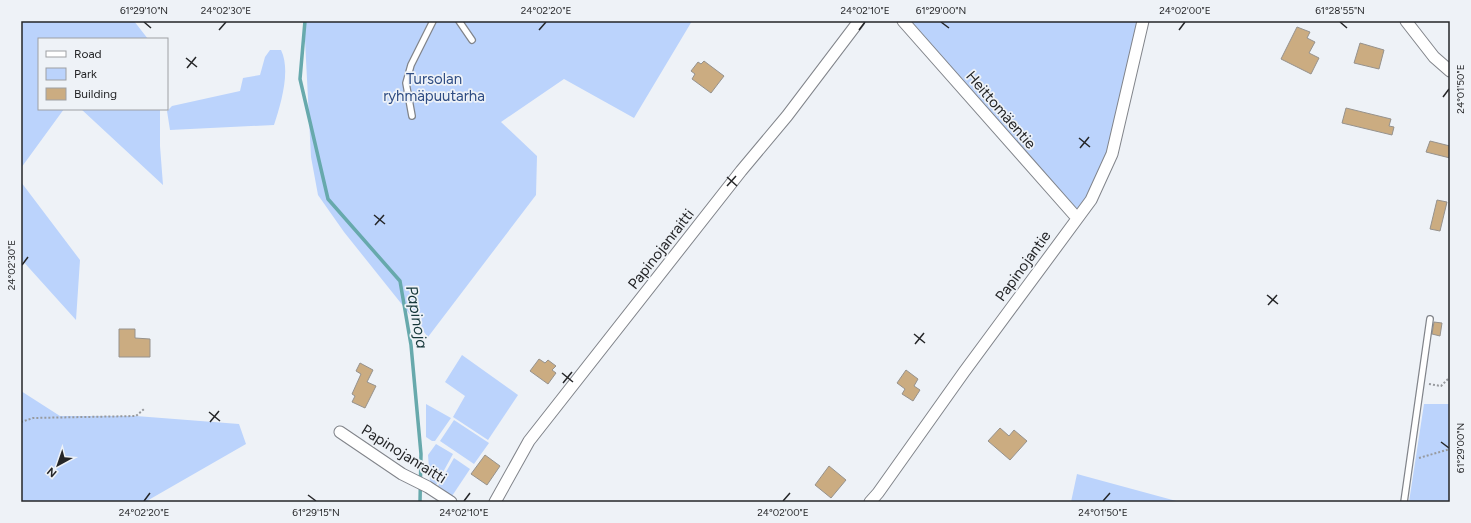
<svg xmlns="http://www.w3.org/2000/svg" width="1471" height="523" font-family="Figtree,sans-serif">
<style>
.green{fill:#bbd3fc}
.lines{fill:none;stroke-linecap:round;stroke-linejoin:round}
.stream{stroke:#67a9ac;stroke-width:3.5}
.building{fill:#cbac81;stroke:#96928d}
.lane-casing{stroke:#81848a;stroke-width:8}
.street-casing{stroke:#81848a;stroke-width:13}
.path{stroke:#979a9e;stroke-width:2;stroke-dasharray:2 2;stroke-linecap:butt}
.lane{stroke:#fff;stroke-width:5.5}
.street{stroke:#fff;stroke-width:11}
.ticks{fill:none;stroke:#252628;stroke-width:1.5}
.labels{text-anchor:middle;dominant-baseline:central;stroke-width:3.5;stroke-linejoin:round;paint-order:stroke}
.park-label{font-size:15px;fill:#2f4d84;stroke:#eef2f7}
.street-label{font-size:15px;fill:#252628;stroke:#eef2f7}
.water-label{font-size:16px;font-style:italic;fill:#17383a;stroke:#eef2f7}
.neatline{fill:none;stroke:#252628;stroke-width:1.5}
.ticks-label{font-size:10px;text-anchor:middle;fill:#252628}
</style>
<rect width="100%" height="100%" fill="#eef2f7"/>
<path class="green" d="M 21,21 L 134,21 L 148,39 L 39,39 L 39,109 L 64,109 L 21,168 Z
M 304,21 L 692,21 L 634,118 L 564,79 L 501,122 L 537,156 L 536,195 L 428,337 L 344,232 L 318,195 L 311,157 Z
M 903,21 L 1143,21 L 1112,154 L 1077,218 Z
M 270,50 L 281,50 C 291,70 281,104 274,125 L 170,130 L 167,111 L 172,106 L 240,91 L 243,78 L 260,75 L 265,57 Z
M 81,109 L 160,109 L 160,146 L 163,185 Z
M 21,182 L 80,260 L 76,320 L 21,259 Z
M 462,355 L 518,395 L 488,440 L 453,417 L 465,396 L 445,382 Z
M 21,391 L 60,416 L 136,416 L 239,424 L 246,444 L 145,502 L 21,502 Z
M 426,404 L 451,418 L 435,441 L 432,441 L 426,437 Z
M 1424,404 L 1450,404 L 1450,502 L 1409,502 Z
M 454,420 L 489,443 L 474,464 L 440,441 Z
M 436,444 L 453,454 L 436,485 L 430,481 L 428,455 Z
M 454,458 L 470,469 L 452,496 L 438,486 Z
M 1077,474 L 1180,502 L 1071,502 Z"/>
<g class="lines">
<path class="stream" d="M 305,21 L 300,79 L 328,199 L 400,281 L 411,345 L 421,454 L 420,502"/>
</g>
<path class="building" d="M 1297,27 L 1310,32 L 1307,38 L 1315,42 L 1309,53 L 1319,58 L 1311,74 L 1281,59 Z
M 1360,43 L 1384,50 L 1379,69 L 1354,63 Z
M 704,61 L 724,76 L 711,93 L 692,79 L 695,74 L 691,71 L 698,62 L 701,64 Z
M 1346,108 L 1391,119 L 1389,126 L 1394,127 L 1392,135 L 1342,123 Z
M 1430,141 L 1450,146 L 1450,158 L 1426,152 Z
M 1437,200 L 1447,202 L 1440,231 L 1430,229 Z
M 1434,322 L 1442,323 L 1440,336 L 1432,334 Z
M 119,329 L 135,329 L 135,338 L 150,339 L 150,357 L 119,357 Z
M 539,359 L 545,363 L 548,360 L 556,366 L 552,370 L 556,373 L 548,384 L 530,371 Z
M 360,363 L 373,370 L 367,382 L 376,386 L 365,408 L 352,402 L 355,396 L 352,394 L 361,374 L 356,371 Z
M 906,370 L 918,379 L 914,386 L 920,390 L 913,401 L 902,394 L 905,389 L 897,383 Z
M 1000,428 L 1009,436 L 1014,430 L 1027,441 L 1010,460 L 988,441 Z
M 485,455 L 500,466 L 487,485 L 471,474 Z
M 829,466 L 846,480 L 831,498 L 815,485 Z"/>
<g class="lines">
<g class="lane-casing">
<path id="lane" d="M 459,21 L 472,40
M 412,116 L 406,83 L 411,65 L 433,21
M 1404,502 L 1430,319"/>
</g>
<g class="street-casing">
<path id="street" d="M 903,21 L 1077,218
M 1406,21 L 1434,57 L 1450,71
M 340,432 L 402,474 L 428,487 L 451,502
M 495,502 L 529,441 L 741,171 L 787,116 L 859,21
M 870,502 L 878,493 L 964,372 L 1091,200 L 1112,154 L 1143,21"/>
</g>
<path class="path" d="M 1429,384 L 1441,386 L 1450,377
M 21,422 L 33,418 L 136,416 L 144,409
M 1419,458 L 1450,449"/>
<use href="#lane" class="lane"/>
<use href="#street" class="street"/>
</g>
<path class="ticks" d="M 144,22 L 151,28M 941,22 L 949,28M 1340,22 L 1347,28M 219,30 L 226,22M 539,30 L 546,22M 859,30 L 865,22M 1179,30 L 1185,22M 186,58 L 197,67M 187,68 L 196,57M 1443,97 L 1449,89M 1079,138 L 1090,147M 1080,148 L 1089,137M 727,177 L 737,186M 727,186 L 736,176M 374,215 L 385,224M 375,225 L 384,215M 22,265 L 28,257M 1267,295 L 1278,304M 1268,305 L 1277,295M 914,334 L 925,343M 915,344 L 924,333M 562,373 L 573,382M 563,383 L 572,372M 209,412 L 220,421M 210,422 L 219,411M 1441,442 L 1449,448M 308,495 L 316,501M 144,501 L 150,493M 464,501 L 470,493M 783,501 L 790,493M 1103,501 L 1110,493"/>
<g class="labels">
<g class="park-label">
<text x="434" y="79">Tursolan<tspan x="434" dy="17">ryhmäpuutarha</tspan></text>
</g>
<g class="street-label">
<text transform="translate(1001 110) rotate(49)">Heittomäentie</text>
<text transform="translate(661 249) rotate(-52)">Papinojanraitti</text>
<text transform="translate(1023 266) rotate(-54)">Papinojantie</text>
<text transform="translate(404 454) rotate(32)">Papinojanraitti</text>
</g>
<g class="water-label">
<text transform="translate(417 317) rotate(80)">Papinoja</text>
</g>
</g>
<rect width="1471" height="523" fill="none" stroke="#eef2f7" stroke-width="44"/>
<rect x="38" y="38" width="130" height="72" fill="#eef2f7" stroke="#9ea0a4"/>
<rect x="46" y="51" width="20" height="6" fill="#ffffff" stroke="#9ea0a4"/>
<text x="74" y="58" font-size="12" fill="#252628">Road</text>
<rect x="46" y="68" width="20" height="12" fill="#bbd3fc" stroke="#9ea0a4"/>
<text x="74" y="78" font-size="12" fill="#252628">Park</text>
<rect x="46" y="88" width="20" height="12" fill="#cbac81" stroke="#9ea0a4"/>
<text x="74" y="98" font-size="12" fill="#252628">Building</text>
<g transform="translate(58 465) rotate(220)" stroke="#eef2f7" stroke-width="3" paint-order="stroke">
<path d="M0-3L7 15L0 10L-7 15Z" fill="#252628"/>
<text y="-6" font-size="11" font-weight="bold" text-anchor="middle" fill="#252628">N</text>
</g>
<rect x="22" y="22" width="1427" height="479" class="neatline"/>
<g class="ticks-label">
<text x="144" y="14">61°29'10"N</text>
<text x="226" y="14">24°02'30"E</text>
<text x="546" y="14">24°02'20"E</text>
<text x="865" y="14">24°02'10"E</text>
<text x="941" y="14">61°29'00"N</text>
<text x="1185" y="14">24°02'00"E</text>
<text x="1340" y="14">61°28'55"N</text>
<text transform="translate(1460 89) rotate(-90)" y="4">24°01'50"E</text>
<text transform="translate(11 265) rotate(-90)" y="4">24°02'30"E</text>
<text transform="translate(1460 448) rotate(-90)" y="4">61°29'00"N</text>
<text x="144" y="516">24°02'20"E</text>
<text x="316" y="516">61°29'15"N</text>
<text x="464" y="516">24°02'10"E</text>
<text x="783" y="516">24°02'00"E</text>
<text x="1103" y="516">24°01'50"E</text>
</g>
</svg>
